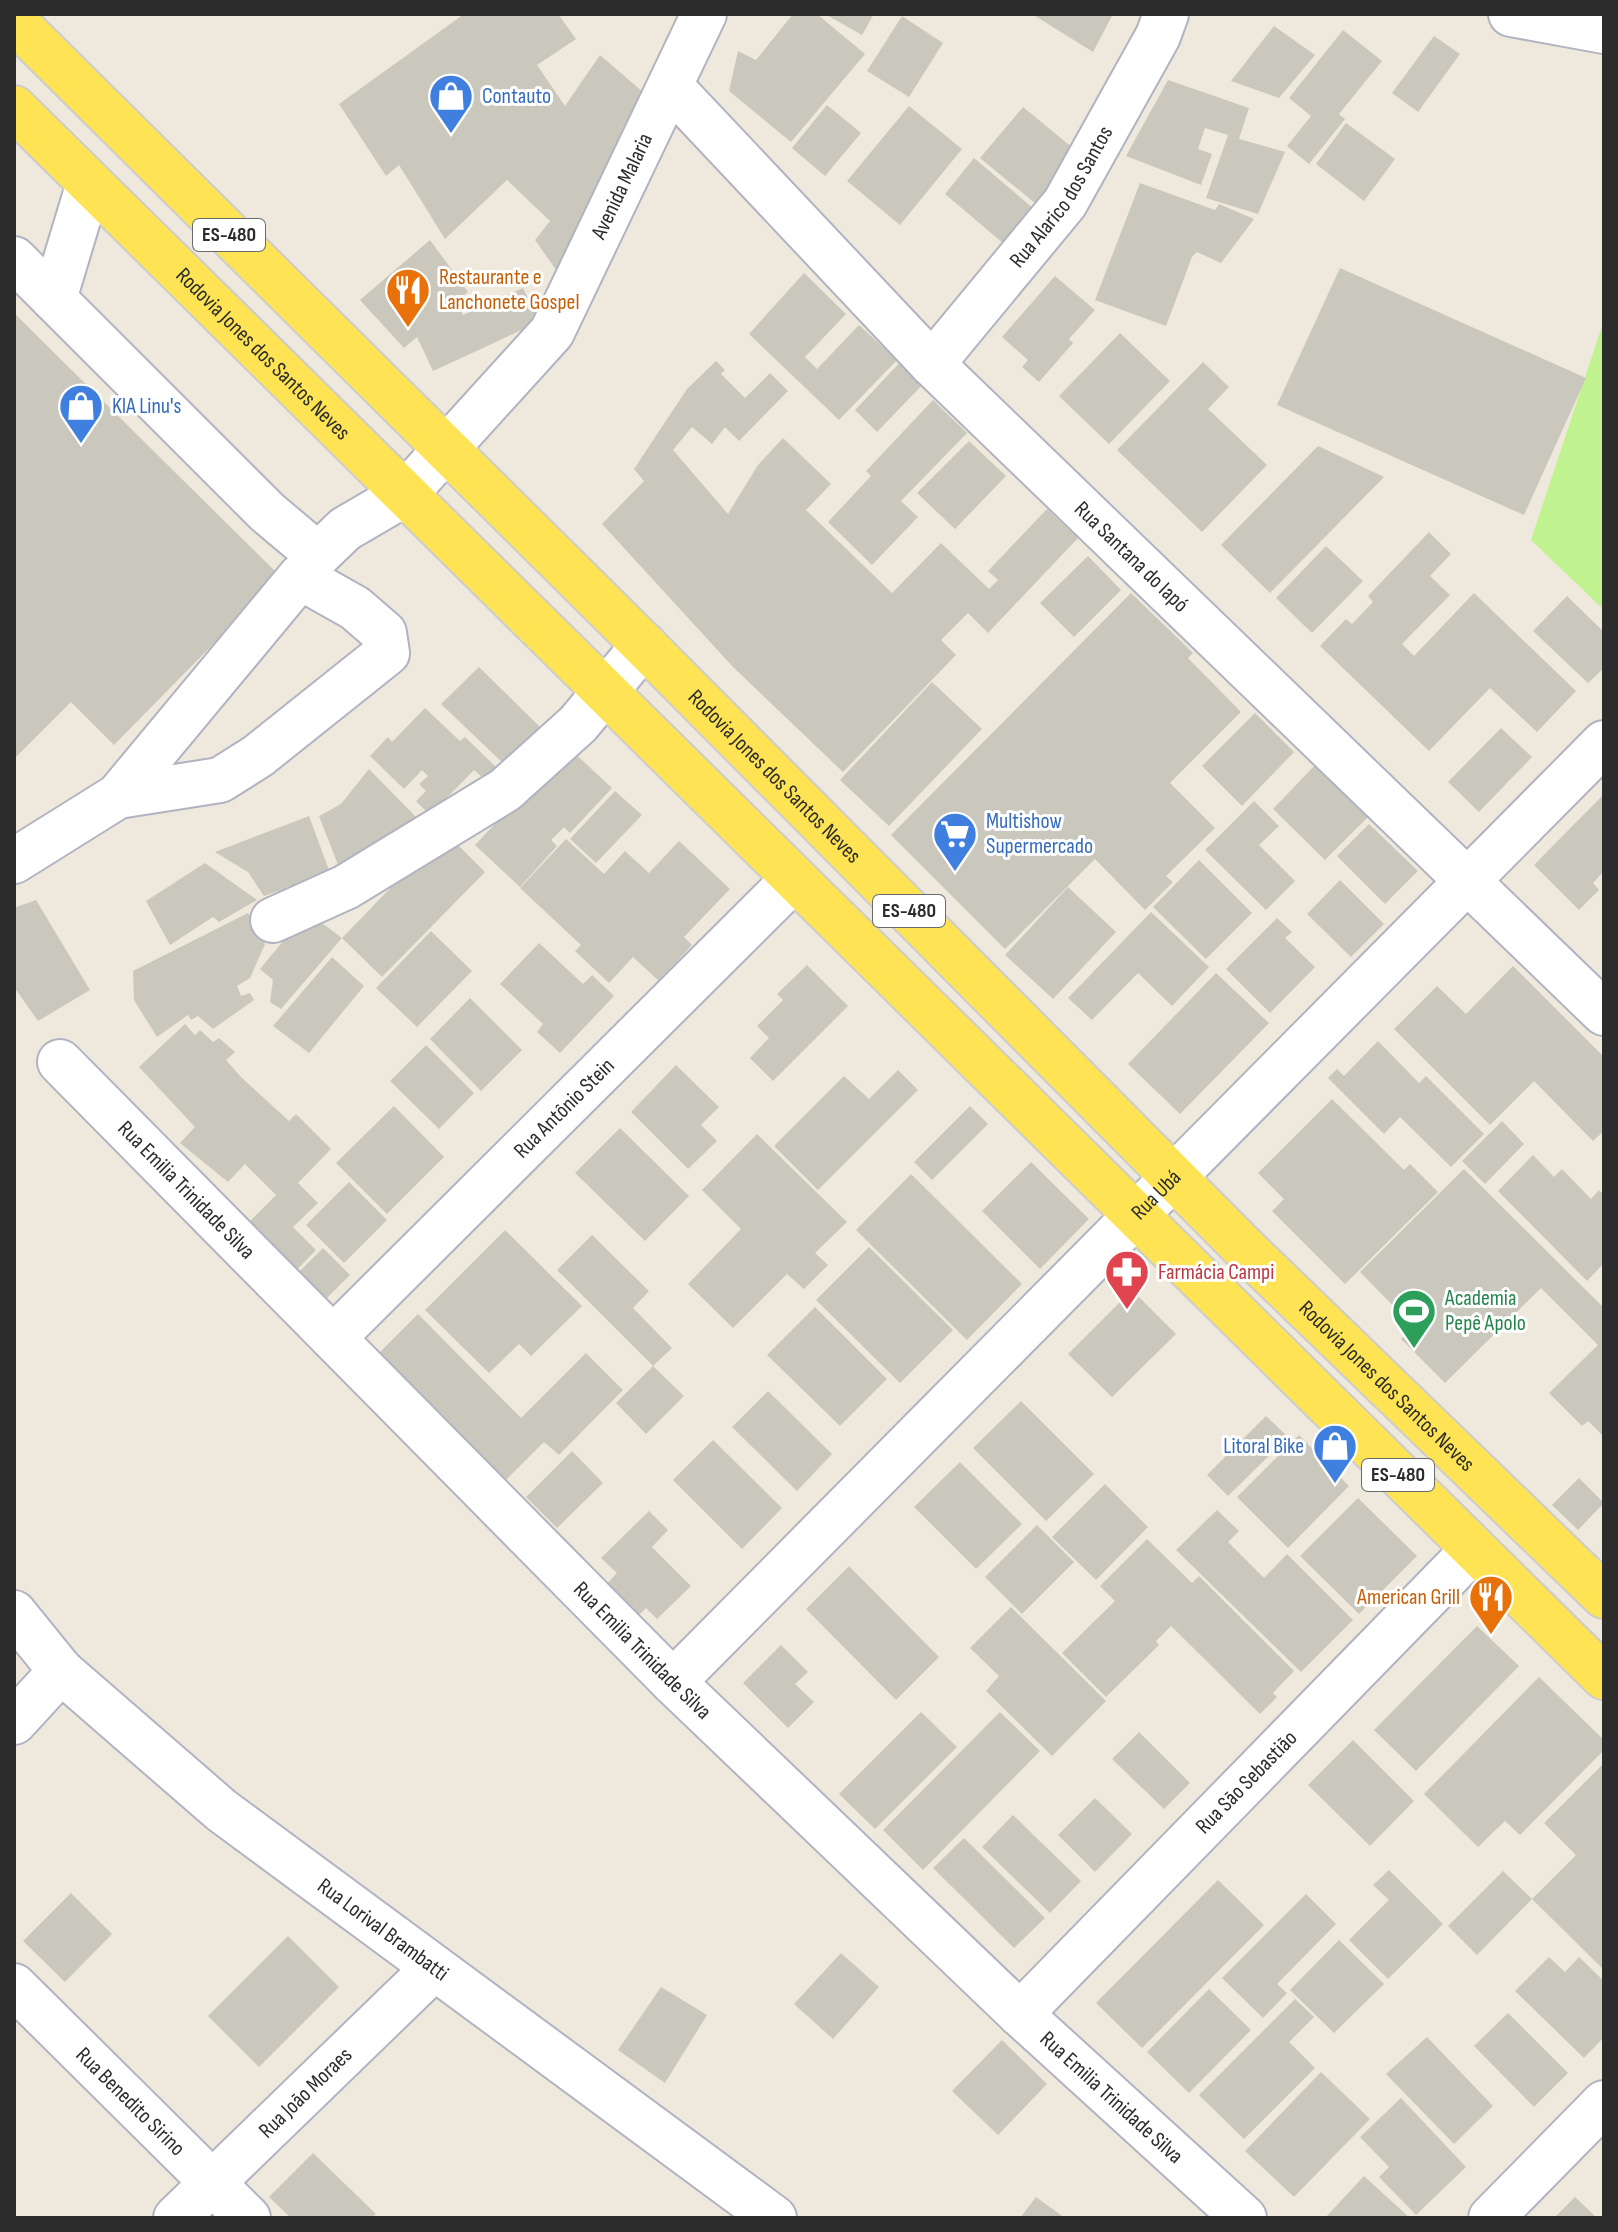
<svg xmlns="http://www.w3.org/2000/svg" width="1618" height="2232" font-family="'Sofia Sans Condensed',sans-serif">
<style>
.pitch{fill:#c1f290}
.building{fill:#cac7bc}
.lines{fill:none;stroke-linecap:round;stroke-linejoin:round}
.minor-casing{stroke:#b1b3c1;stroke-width:48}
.major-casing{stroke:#ccc;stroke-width:48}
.minor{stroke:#fff;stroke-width:44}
.major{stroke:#fee454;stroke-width:44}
.labels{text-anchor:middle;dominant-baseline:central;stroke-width:6;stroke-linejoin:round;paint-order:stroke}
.shield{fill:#fff;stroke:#6b6b6b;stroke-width:2}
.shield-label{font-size:20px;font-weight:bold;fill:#2c2c2c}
.shop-label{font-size:22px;fill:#366cbe;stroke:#fff;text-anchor:start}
.street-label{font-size:22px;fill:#2c2c2c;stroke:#fff}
.food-label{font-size:22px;fill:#c56008;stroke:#fff;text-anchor:start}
.health-label{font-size:22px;fill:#be3a42;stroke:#fff;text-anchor:start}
.leisure-label{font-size:22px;fill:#27864d;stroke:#fff;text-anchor:start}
</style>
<rect width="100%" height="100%" fill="#efe9dd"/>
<path class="pitch" d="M 1604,320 L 1604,610 L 1531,540 Z"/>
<path class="building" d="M 464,14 L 558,14 L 576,39 L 537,65 L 565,106 L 600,55 L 643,92 L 566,284 L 535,240 L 550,221 L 507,180 L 445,239 L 399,165 L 386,176 L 339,104 Z
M 793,14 L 817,14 L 865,54 L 791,142 L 729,91 L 738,51 L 756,60 Z
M 825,14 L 874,14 L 862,35 Z
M 1032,14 L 1113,14 L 1093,52 Z
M 902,16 L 943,43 L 909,97 L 867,71 Z
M 1274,26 L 1315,55 L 1279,98 L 1231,81 Z
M 1343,30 L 1382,61 L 1339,114 L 1345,119 L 1309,164 L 1287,146 L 1311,116 L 1289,98 Z
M 1434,36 L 1460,54 L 1418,112 L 1392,93 Z
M 1168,80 L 1249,108 L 1239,139 L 1285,152 L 1258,214 L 1206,198 L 1228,135 L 1205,128 L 1198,149 L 1212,154 L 1201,185 L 1126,156 Z
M 827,105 L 861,133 L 825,176 L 792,148 Z
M 909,106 L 962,149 L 900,225 L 847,181 Z
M 1023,107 L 1079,153 L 1036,204 L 980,158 Z
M 1346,123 L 1395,159 L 1364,201 L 1316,164 Z
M 974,158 L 1047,220 L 1017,255 L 945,194 Z
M 1140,183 L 1215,210 L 1219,204 L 1254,219 L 1221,263 L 1197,252 L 1192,257 L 1166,326 L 1095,300 Z
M 430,240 L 468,292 L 456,301 L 463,315 L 523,288 L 539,322 L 433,371 L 417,337 L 404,348 L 360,300 Z
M 1340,268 L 1586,378 L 1524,515 L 1277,405 Z
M 804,273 L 846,314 L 805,357 L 817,369 L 859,325 L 897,360 L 839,420 L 749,334 Z
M 1055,276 L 1095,310 L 1069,339 L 1073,343 L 1039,382 L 1022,367 L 1028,360 L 1002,337 Z
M 14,313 L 280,576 L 114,745 L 71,702 L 14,759 Z
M 1120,333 L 1170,381 L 1109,444 L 1059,396 Z
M 906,356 L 929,378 L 877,432 L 855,410 Z
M 716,361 L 725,370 L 721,374 L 745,398 L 770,373 L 788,391 L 739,441 L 725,427 L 712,444 L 692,427 L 673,450 L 728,514 L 758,465 L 783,438 L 831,484 L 806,510 L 892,593 L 941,543 L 989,589 L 998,580 L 988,571 L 1047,509 L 1078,538 L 988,633 L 968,613 L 941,640 L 956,655 L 843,772 L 733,667 L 602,524 L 644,481 L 634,469 L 687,389 Z
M 1203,362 L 1229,387 L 1208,409 L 1267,465 L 1202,532 L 1117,450 Z
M 933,400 L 967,433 L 901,501 L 918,517 L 872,565 L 828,522 L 871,476 L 866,471 Z
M 969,441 L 1006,476 L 955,529 L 917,493 Z
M 1318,446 L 1384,477 L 1270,593 L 1221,545 Z
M 1429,532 L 1451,554 L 1430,576 L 1450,595 L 1402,644 L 1414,656 L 1474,593 L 1576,691 L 1537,732 L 1490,688 L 1429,751 L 1320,646 L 1346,619 L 1352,624 L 1373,602 L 1368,596 Z
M 1326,546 L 1363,581 L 1312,633 L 1276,598 Z
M 1088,556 L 1121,590 L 1074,637 L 1040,603 Z
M 1131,593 L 1193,653 L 1188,658 L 1241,712 L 1170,783 L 1215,828 L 1166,876 L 1173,882 L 1145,910 L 1095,859 L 1005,949 L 891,835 Z
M 1567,596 L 1604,632 L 1604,668 L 1588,683 L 1533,631 Z
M 479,667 L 541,728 L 505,765 L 441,704 Z
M 932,682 L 982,729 L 889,826 L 840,780 Z
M 425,708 L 460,741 L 465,737 L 497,768 L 485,780 L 474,770 L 430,815 L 416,801 L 426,791 L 419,784 L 428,776 L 422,770 L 404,789 L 370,756 L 388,737 L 392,742 Z
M 1255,713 L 1294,752 L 1242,806 L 1202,766 Z
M 1501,728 L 1532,757 L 1479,812 L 1448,782 Z
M 568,747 L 612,788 L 570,833 L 564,827 L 551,840 L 557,846 L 520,887 L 475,845 Z
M 1316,764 L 1369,816 L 1325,860 L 1273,809 Z
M 369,769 L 418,819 L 340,870 L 319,816 L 341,804 Z
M 615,791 L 642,815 L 596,863 L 570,839 Z
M 1604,794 L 1604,871 L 1593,883 L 1599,890 L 1579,910 L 1534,865 Z
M 1254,801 L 1279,826 L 1259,845 L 1295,881 L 1266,910 L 1205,850 Z
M 309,816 L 330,873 L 264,896 L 248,872 L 215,852 Z
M 1369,824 L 1418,871 L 1385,904 L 1337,856 Z
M 445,832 L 485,872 L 382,977 L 342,938 Z
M 566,839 L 604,874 L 625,851 L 649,873 L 679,841 L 730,889 L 684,937 L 692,945 L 659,981 L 633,957 L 609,983 L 575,951 L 581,945 L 520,888 Z
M 1199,860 L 1252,913 L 1206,959 L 1153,907 Z
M 205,863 L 257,900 L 219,922 L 213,917 L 170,945 L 146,901 Z
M 1340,880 L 1384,924 L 1351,957 L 1307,914 Z
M 1068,887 L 1116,932 L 1053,999 L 1005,955 Z
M 36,900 L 90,990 L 38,1021 L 14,987 L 14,908 Z
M 307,912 L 342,938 L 281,1009 L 270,1002 L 273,980 L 260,969 Z
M 1151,912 L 1209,967 L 1172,1006 L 1138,973 L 1092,1020 L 1068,998 Z
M 248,913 L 265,944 L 250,978 L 237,986 L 241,996 L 250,993 L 254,1000 L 213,1029 L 198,1016 L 191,1020 L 188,1015 L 157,1037 L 134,1000 L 133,971 Z
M 1277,918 L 1292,932 L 1285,938 L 1315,967 L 1270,1013 L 1226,969 Z
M 431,931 L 472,971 L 417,1027 L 376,988 Z
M 539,943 L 583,984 L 592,975 L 614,996 L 560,1053 L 537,1032 L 543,1024 L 500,984 Z
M 332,957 L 364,986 L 309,1053 L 273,1026 Z
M 807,965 L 848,1006 L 773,1081 L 750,1058 L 769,1038 L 757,1026 L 783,1000 L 777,994 Z
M 1513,966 L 1604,1057 L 1604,1131 L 1593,1141 L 1534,1081 L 1490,1125 L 1394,1029 L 1437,986 L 1466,1014 Z
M 1216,973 L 1269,1023 L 1180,1114 L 1128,1064 Z
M 470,998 L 522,1050 L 481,1091 L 430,1039 Z
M 185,1024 L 195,1035 L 200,1030 L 213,1042 L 219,1038 L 235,1052 L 226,1060 L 242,1078 L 289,1121 L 296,1114 L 331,1149 L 298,1183 L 318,1203 L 293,1227 L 316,1250 L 289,1278 L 241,1230 L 276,1195 L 245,1164 L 228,1182 L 180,1143 L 195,1127 L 139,1067 Z
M 1378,1041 L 1419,1083 L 1426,1076 L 1484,1134 L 1451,1167 L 1400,1117 L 1384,1134 L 1328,1078 L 1337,1069 L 1344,1076 Z
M 426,1045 L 474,1093 L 439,1129 L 390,1081 Z
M 676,1065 L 719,1107 L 701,1125 L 717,1141 L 688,1169 L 631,1112 Z
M 898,1070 L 918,1090 L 818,1190 L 774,1146 L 844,1076 L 869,1099 Z
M 1332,1099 L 1404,1170 L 1410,1164 L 1438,1192 L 1345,1284 L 1272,1211 L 1284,1199 L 1258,1173 Z
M 394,1106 L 444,1157 L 387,1214 L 336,1163 Z
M 970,1106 L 988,1124 L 932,1180 L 914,1162 Z
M 1502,1121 L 1524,1144 L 1485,1184 L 1462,1161 Z
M 620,1128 L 689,1196 L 645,1241 L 575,1173 Z
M 757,1134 L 847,1222 L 815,1253 L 828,1265 L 804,1289 L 787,1274 L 733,1328 L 688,1284 L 741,1229 L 702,1190 Z
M 1533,1155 L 1554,1177 L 1562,1169 L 1591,1199 L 1599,1190 L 1604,1195 L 1604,1263 L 1587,1281 L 1498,1191 Z
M 1031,1162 L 1089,1219 L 1040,1269 L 982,1211 Z
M 1464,1169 L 1604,1308 L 1604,1437 L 1588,1421 L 1582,1426 L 1549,1393 L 1598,1345 L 1541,1288 L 1445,1383 L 1401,1339 L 1414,1327 L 1360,1272 Z
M 911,1174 L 1022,1284 L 967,1340 L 856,1230 Z
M 349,1182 L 387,1220 L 344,1263 L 306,1225 Z
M 505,1230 L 582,1306 L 531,1356 L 519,1344 L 489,1373 L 425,1310 Z
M 592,1235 L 649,1291 L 633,1308 L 672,1348 L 653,1366 L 557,1270 Z
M 869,1247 L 953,1330 L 900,1383 L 816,1300 Z
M 323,1248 L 350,1275 L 317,1308 L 290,1281 Z
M 1132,1290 L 1176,1334 L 1112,1397 L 1068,1354 Z
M 815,1307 L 887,1379 L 840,1426 L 767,1355 Z
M 418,1314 L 521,1418 L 586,1353 L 623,1390 L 559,1455 L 544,1442 L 495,1491 L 367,1365 Z
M 653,1366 L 684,1396 L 646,1434 L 616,1403 Z
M 768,1391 L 832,1454 L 797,1491 L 732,1427 Z
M 1021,1401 L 1094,1474 L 1046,1521 L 973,1448 Z
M 1266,1416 L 1288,1437 L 1228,1496 L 1207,1475 Z
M 1299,1435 L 1349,1486 L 1288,1548 L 1237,1497 Z
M 713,1440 L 782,1508 L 742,1549 L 673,1480 Z
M 572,1451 L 603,1483 L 557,1528 L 526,1497 Z
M 960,1462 L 1022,1524 L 976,1569 L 914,1507 Z
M 1579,1478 L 1604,1503 L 1578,1530 L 1552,1505 Z
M 1105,1484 L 1148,1527 L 1096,1580 L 1052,1537 Z
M 1358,1498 L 1417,1556 L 1359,1614 L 1300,1556 Z
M 1217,1510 L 1239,1531 L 1228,1542 L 1264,1578 L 1287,1554 L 1353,1620 L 1301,1672 L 1176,1550 Z
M 649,1511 L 668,1530 L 652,1547 L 691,1586 L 657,1619 L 646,1608 L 635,1619 L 604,1587 L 617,1573 L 601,1558 Z
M 1037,1525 L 1074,1562 L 1022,1614 L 985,1577 Z
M 1147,1539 L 1192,1583 L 1199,1576 L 1294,1671 L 1273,1693 L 1277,1697 L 1260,1714 L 1171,1626 L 1156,1641 L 1159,1645 L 1106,1697 L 1062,1653 L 1115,1601 L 1100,1586 Z
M 849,1566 L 939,1657 L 896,1700 L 806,1609 Z
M 1011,1607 L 1106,1701 L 1052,1756 L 986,1691 L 999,1676 L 970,1648 Z
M 1477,1626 L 1519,1666 L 1416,1771 L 1374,1730 Z
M 781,1645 L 808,1672 L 795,1684 L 814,1702 L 788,1728 L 743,1683 Z
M 1539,1677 L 1604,1740 L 1604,1750 L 1520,1835 L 1505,1821 L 1478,1847 L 1424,1794 Z
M 921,1712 L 957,1747 L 875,1829 L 839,1794 Z
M 1000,1712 L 1040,1751 L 923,1870 L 883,1830 Z
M 1139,1732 L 1190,1783 L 1164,1809 L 1112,1759 Z
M 1353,1740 L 1414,1801 L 1370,1846 L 1308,1785 Z
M 1604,1763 L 1604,1970 L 1532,1899 L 1576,1855 L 1544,1823 Z
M 1095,1798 L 1132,1834 L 1095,1872 L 1058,1835 Z
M 1013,1815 L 1081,1881 L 1050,1913 L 982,1847 Z
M 964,1838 L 1045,1918 L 1014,1948 L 933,1868 Z
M 1389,1870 L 1443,1924 L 1388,1979 L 1349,1940 L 1389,1900 L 1373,1885 Z
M 1503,1871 L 1532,1899 L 1477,1955 L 1448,1926 Z
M 1218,1880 L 1264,1925 L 1142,2048 L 1096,2003 Z
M 71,1893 L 112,1934 L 65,1982 L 23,1941 Z
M 1306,1894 L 1336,1924 L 1277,1984 L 1287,1993 L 1263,2018 L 1222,1978 Z
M 288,1936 L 339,1987 L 259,2067 L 208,2016 Z
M 1339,1940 L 1384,1984 L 1334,2033 L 1290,1990 Z
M 841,1953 L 879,1987 L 833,2039 L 794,2004 Z
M 1549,1957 L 1565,1972 L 1579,1957 L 1604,1981 L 1604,2037 L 1584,2058 L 1515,1991 Z
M 661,1987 L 707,2015 L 665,2083 L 618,2050 Z
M 1209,1989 L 1251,2030 L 1189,2093 L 1147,2052 Z
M 1295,1999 L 1314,2017 L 1289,2042 L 1315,2068 L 1244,2139 L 1199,2095 Z
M 1508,2013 L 1568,2073 L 1534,2107 L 1474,2046 Z
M 1427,2037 L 1493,2106 L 1454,2144 L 1386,2074 Z
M 1002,2040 L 1047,2084 L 998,2135 L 952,2091 Z
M 1321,2072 L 1370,2119 L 1294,2197 L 1245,2151 Z
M 1401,2098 L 1466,2167 L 1416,2215 L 1379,2177 L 1389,2167 L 1360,2137 Z
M 313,2153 L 376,2214 L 371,2218 L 291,2218 L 269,2197 Z
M 1364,2176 L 1410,2218 L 1325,2218 Z
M 1036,2197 L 1065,2218 L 1020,2218 Z
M 1575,2197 L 1597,2218 L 1554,2218 Z"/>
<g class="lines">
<g class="minor-casing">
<g id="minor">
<path d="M 1511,14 L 1604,31"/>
<path id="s1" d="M 671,87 L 932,364 L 1604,1013"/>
<path id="s2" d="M 14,259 L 267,512 L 318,555 L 345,529 L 405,494 L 552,332 L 704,14"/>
<path d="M 54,299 L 89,183"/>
<path id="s3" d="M 932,364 L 1065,203 L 1158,36 L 1166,14"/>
<path d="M 14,861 L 118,796 L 300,577 L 355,608 L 384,633 L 387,653 L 258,756 L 220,780 L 118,796"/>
<path d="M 273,920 L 346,887 L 505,790 L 578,724 L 644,645"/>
<path id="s4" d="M 60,1062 L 673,1682 L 1020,2014 L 1244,2218"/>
<path id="s5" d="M 333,1338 L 794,879"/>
<path id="s6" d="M 14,1613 L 61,1671 L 221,1810 L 774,2218"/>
<path id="s7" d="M 673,1682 L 1604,743"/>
<path d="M 14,1722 L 61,1671"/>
<path id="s8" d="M 14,1986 L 248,2218"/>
<path id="s9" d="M 1020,2014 L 1474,1549"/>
<path id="s10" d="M 176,2218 L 434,1968"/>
<path d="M 1491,2218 L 1604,2103"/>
</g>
</g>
<g class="major-casing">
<g id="major">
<path id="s11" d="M 14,21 L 644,645 L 1243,1247 L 1604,1596"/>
<path id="s12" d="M 14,108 L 1604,1677"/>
</g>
</g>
<use href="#minor" class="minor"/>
<use href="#major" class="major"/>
</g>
<defs>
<g id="shop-pin" transform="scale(2.3)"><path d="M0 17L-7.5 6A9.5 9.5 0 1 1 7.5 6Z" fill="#3f7fe0" stroke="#fff"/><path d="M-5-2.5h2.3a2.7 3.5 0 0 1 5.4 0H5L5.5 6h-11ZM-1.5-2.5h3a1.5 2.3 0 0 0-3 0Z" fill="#fff"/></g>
<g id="restaurant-pin" transform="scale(2.3)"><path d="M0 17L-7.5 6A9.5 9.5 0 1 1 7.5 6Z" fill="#e8710a" stroke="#fff"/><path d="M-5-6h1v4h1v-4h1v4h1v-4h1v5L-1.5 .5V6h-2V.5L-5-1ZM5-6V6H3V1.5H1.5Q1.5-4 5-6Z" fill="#fff"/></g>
<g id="supermarket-pin" transform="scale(2.3)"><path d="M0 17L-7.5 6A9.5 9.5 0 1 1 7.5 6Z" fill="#3f7fe0" stroke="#fff"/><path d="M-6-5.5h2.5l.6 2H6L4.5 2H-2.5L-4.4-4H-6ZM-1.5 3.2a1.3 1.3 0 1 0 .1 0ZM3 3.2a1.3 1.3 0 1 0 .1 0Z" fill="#fff"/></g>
<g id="pharmacy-pin" transform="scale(2.3)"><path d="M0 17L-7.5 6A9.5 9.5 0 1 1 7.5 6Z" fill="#e0444e" stroke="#fff"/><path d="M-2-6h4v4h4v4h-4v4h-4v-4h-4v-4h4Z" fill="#fff"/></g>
<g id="stadium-pin" transform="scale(2.3)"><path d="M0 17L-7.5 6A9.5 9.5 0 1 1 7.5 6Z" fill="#2e9e5b" stroke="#fff"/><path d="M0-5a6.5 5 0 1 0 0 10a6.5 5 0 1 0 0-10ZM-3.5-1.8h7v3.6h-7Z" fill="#fff"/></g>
</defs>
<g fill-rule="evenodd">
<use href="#shop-pin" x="451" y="96"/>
<use href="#restaurant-pin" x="408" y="290"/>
<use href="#shop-pin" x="81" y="406"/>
<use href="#supermarket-pin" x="955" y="834"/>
<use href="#pharmacy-pin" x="1127" y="1272"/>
<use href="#stadium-pin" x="1414" y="1311"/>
<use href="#shop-pin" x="1335" y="1446"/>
<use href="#restaurant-pin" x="1491" y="1597"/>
</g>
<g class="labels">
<g class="shield">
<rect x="193" y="219" width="72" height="32" rx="6"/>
<rect x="873" y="895" width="72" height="32" rx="6"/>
<rect x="1362" y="1459" width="72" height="32" rx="6"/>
</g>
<g class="shield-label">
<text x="229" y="235">ES-480</text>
<text x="909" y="911">ES-480</text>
<text x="1398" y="1475">ES-480</text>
</g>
<g class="shop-label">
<text x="482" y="96">Contauto</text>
<text x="112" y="406">KIA Linu's</text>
<text x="986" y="821">Multishow<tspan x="986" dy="25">Supermercado</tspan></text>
<text x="1304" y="1446" text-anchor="end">Litoral Bike</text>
</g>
<g class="street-label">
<text stroke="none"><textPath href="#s2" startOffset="912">Avenida Malaria</textPath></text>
<text stroke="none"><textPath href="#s3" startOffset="212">Rua Alarico dos Santos</textPath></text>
<text stroke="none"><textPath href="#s12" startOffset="350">Rodovia Jones dos Santos Neves</textPath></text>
<text stroke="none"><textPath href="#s1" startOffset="658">Rua Santana do Iapó</textPath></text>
<text stroke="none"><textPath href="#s11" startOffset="1072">Rodovia Jones dos Santos Neves</textPath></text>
<text stroke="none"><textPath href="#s5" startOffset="326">Rua Antônio Stein</textPath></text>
<text stroke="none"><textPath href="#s4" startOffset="180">Rua Emilia Trinidade Silva</textPath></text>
<text stroke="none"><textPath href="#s7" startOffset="686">Rua Ubá</textPath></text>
<text stroke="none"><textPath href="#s11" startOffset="1936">Rodovia Jones dos Santos Neves</textPath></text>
<text stroke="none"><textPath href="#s4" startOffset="828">Rua Emilia Trinidade Silva</textPath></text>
<text stroke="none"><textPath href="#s9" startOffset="324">Rua São Sebastião</textPath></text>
<text stroke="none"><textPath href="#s6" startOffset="488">Rua Lorival Brambatti</textPath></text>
<text stroke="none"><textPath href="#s10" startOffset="180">Rua João Moraes</textPath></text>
<text stroke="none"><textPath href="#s4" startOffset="1476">Rua Emilia Trinidade Silva</textPath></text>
<text stroke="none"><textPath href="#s8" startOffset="164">Rua Benedito Sirino</textPath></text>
</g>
<g class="food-label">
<text x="439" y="277">Restaurante e<tspan x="439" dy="25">Lanchonete Gospel</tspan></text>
<text x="1460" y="1597" text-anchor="end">American Grill</text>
</g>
<g class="health-label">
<text x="1158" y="1272">Farmácia Campi</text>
</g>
<g class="leisure-label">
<text x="1445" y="1298">Academia<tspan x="1445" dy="25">Pepê Apolo</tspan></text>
</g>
</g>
<rect width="1618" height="2232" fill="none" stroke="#2c2c2c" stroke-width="32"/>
</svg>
